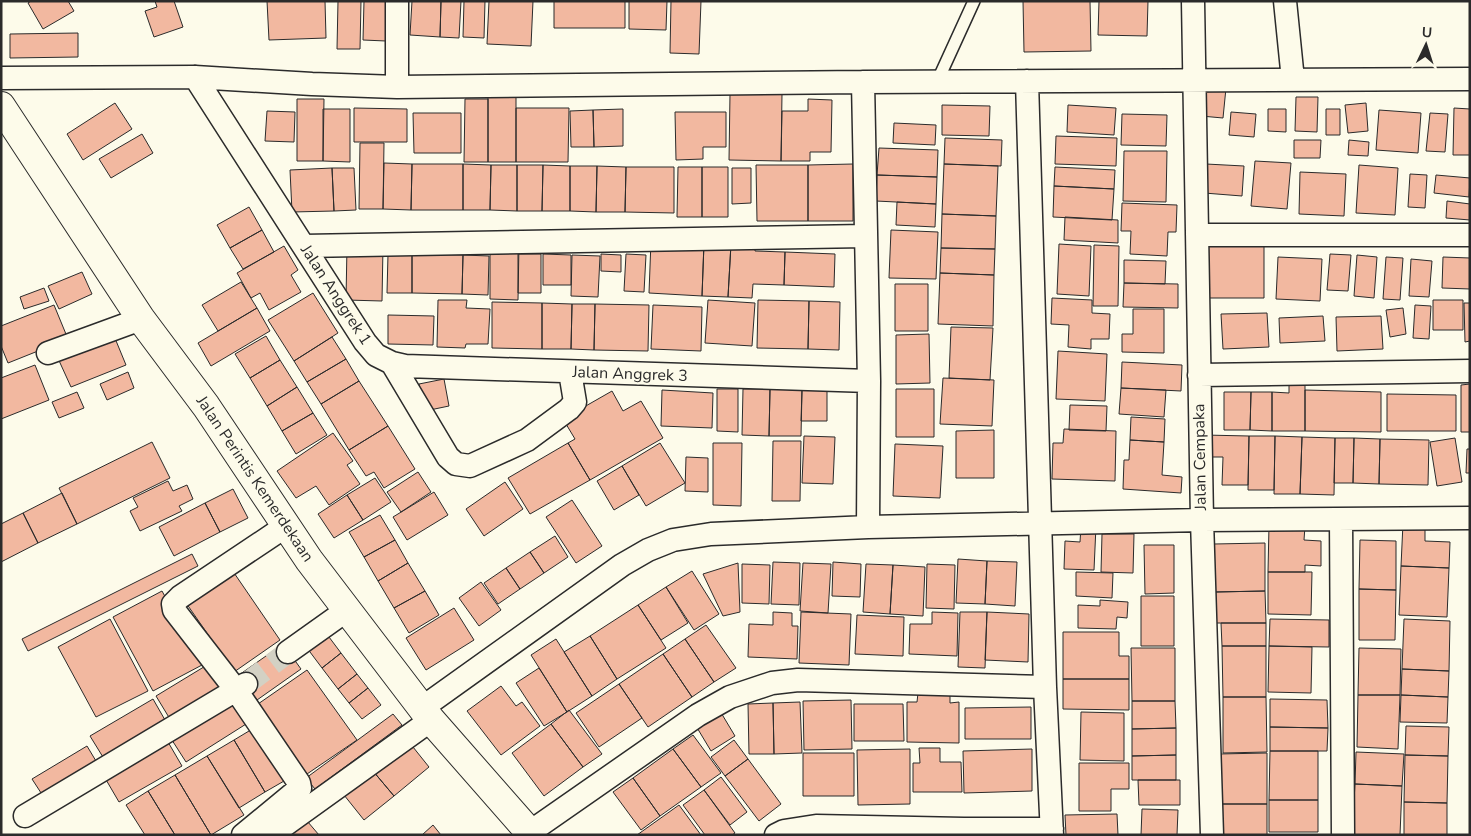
<svg xmlns="http://www.w3.org/2000/svg" width="1471" height="836" font-family="'Nunito Sans',sans-serif">
<style>
.building{fill:#f2b8a0;stroke:#2b2b2b}
.lines{fill:none;stroke-linecap:round;stroke-linejoin:round}
.minor-tunnel{stroke:#d3d1c4;stroke-width:22;stroke-dasharray:22 11;stroke-linecap:butt}
.service-casing{stroke:#2b2b2b;stroke-width:14}
.minor-casing{stroke:#2b2b2b;stroke-width:25}
.primary-casing{stroke:#2b2b2b;stroke-width:30}
.service{stroke:#fdfbea;stroke-width:11}
.minor{stroke:#fdfbea;stroke-width:22}
.primary{stroke:#fdfbea;stroke-width:28}
.labels{text-anchor:middle;dominant-baseline:central;stroke-width:4;stroke-linejoin:round;paint-order:stroke}
.street-label{font-size:16px;fill:#2b2b2b;stroke:#fdfbea}
</style>
<rect width="100%" height="100%" fill="#fdfbea"/>
<path class="building" d="M 31,1 L 68,1 L 74,11 L 43,29 L 28,3 Z
M 155,1 L 174,1 L 183,27 L 154,37 L 145,11 L 157,7 Z
M 267,1 L 325,1 L 326,38 L 269,40 Z
M 338,1 L 361,1 L 360,49 L 337,49 Z
M 364,1 L 388,1 L 386,41 L 363,40 Z
M 412,1 L 441,1 L 440,37 L 410,35 Z
M 441,1 L 461,1 L 459,38 L 440,37 Z
M 464,1 L 485,1 L 484,38 L 463,37 Z
M 489,1 L 533,1 L 531,46 L 487,44 Z
M 554,1 L 625,1 L 625,28 L 554,28 Z
M 629,1 L 667,1 L 666,30 L 629,29 Z
M 671,1 L 701,1 L 699,54 L 670,53 Z
M 1023,1 L 1090,1 L 1091,51 L 1024,52 Z
M 1099,1 L 1148,1 L 1147,36 L 1098,35 Z
M 78,33 L 78,57 L 10,58 L 10,34 Z
M 1203,86 L 1226,88 L 1223,118 L 1201,116 Z
M 488,88 L 516,88 L 516,162 L 488,162 Z
M 730,94 L 782,94 L 781,161 L 729,160 Z
M 1296,97 L 1318,97 L 1317,132 L 1295,131 Z
M 297,99 L 324,99 L 323,161 L 297,161 Z
M 465,99 L 488,99 L 488,162 L 464,162 Z
M 808,99 L 832,100 L 831,152 L 810,152 L 810,161 L 781,161 L 782,111 L 808,111 Z
M 115,103 L 132,129 L 83,160 L 67,134 Z
M 1366,103 L 1368,131 L 1348,133 L 1345,105 Z
M 942,105 L 990,106 L 989,136 L 942,135 Z
M 1068,105 L 1116,108 L 1114,135 L 1067,132 Z
M 354,108 L 407,109 L 407,142 L 354,142 Z
M 516,108 L 569,108 L 568,162 L 516,162 Z
M 1454,108 L 1470,109 L 1470,155 L 1453,155 Z
M 323,109 L 350,109 L 350,162 L 323,161 Z
M 623,109 L 623,146 L 594,147 L 593,110 Z
M 1268,109 L 1286,109 L 1286,132 L 1268,131 Z
M 1326,109 L 1340,109 L 1340,135 L 1326,135 Z
M 593,110 L 594,147 L 571,147 L 570,111 Z
M 1379,110 L 1421,113 L 1418,153 L 1376,150 Z
M 267,111 L 295,112 L 294,142 L 265,141 Z
M 675,112 L 726,112 L 726,147 L 703,147 L 703,159 L 676,160 Z
M 1231,112 L 1256,114 L 1254,137 L 1229,135 Z
M 413,113 L 461,113 L 461,153 L 414,153 Z
M 1430,113 L 1448,114 L 1445,152 L 1426,151 Z
M 1122,114 L 1167,115 L 1166,146 L 1121,145 Z
M 894,123 L 936,125 L 935,145 L 893,143 Z
M 142,134 L 153,153 L 111,178 L 99,159 Z
M 1056,136 L 1117,138 L 1116,166 L 1055,164 Z
M 945,138 L 1002,140 L 1001,166 L 944,164 Z
M 1294,140 L 1321,140 L 1320,158 L 1294,158 Z
M 1349,140 L 1369,142 L 1368,156 L 1348,155 Z
M 360,143 L 384,143 L 383,209 L 359,209 Z
M 879,148 L 938,150 L 937,177 L 877,175 Z
M 1124,151 L 1167,151 L 1166,202 L 1123,201 Z
M 1255,161 L 1291,163 L 1287,209 L 1251,206 Z
M 384,163 L 412,164 L 411,210 L 383,209 Z
M 412,164 L 463,164 L 463,210 L 411,210 Z
M 463,164 L 491,165 L 490,210 L 463,210 Z
M 853,164 L 853,221 L 808,221 L 808,165 Z
M 944,164 L 998,166 L 996,216 L 942,214 Z
M 1206,164 L 1244,166 L 1242,196 L 1204,193 Z
M 491,165 L 517,165 L 517,211 L 490,210 Z
M 517,165 L 543,165 L 542,211 L 517,211 Z
M 543,165 L 570,166 L 570,211 L 542,211 Z
M 756,165 L 808,165 L 808,221 L 757,221 Z
M 1359,165 L 1398,168 L 1395,215 L 1356,213 Z
M 570,166 L 597,166 L 596,212 L 570,211 Z
M 597,166 L 626,167 L 625,212 L 596,212 Z
M 626,167 L 674,167 L 674,213 L 625,212 Z
M 678,167 L 702,167 L 702,217 L 677,217 Z
M 702,167 L 728,167 L 728,217 L 702,217 Z
M 1055,167 L 1115,170 L 1114,189 L 1054,186 Z
M 332,168 L 354,168 L 356,210 L 334,211 Z
M 332,168 L 334,211 L 292,212 L 290,170 Z
M 732,168 L 751,168 L 751,203 L 732,204 Z
M 1300,172 L 1346,174 L 1344,216 L 1299,214 Z
M 1410,174 L 1427,175 L 1425,208 L 1408,207 Z
M 877,175 L 937,177 L 936,204 L 876,201 Z
M 1436,175 L 1470,178 L 1469,197 L 1434,193 Z
M 1054,186 L 1114,189 L 1112,220 L 1053,217 Z
M 1447,201 L 1470,204 L 1470,220 L 1446,218 Z
M 897,202 L 936,204 L 935,227 L 896,225 Z
M 1122,203 L 1177,205 L 1176,232 L 1168,232 L 1167,256 L 1130,254 L 1131,231 L 1121,231 Z
M 249,207 L 262,230 L 230,248 L 217,225 Z
M 942,214 L 996,216 L 995,249 L 941,248 Z
M 1065,217 L 1118,220 L 1118,243 L 1064,240 Z
M 262,230 L 274,252 L 243,269 L 230,248 Z
M 891,230 L 938,232 L 936,279 L 889,278 Z
M 651,241 L 704,243 L 702,296 L 649,293 Z
M 704,243 L 731,244 L 728,297 L 702,296 Z
M 490,244 L 519,244 L 518,300 L 490,299 Z
M 731,244 L 755,244 L 755,251 L 785,252 L 784,285 L 753,284 L 752,298 L 728,297 Z
M 1059,244 L 1091,246 L 1089,296 L 1057,294 Z
M 1094,245 L 1119,246 L 1118,306 L 1093,306 Z
M 1208,245 L 1264,246 L 1264,298 L 1207,298 Z
M 284,246 L 298,270 L 291,275 L 301,292 L 269,310 L 260,293 L 251,298 L 237,273 Z
M 347,246 L 383,247 L 382,301 L 346,300 Z
M 941,248 L 995,249 L 994,275 L 940,273 Z
M 785,252 L 835,254 L 834,287 L 784,285 Z
M 388,254 L 412,254 L 412,293 L 387,293 Z
M 412,254 L 463,255 L 462,294 L 412,293 Z
M 518,254 L 541,254 L 541,293 L 518,293 Z
M 543,254 L 571,255 L 571,285 L 543,285 Z
M 601,254 L 621,255 L 621,272 L 601,271 Z
M 626,254 L 646,255 L 644,292 L 624,291 Z
M 1330,254 L 1351,255 L 1348,291 L 1327,290 Z
M 463,255 L 489,256 L 488,295 L 462,294 Z
M 572,255 L 600,256 L 598,297 L 571,296 Z
M 1357,255 L 1377,257 L 1374,298 L 1354,296 Z
M 1278,257 L 1322,259 L 1320,301 L 1276,299 Z
M 1386,257 L 1403,258 L 1400,300 L 1383,299 Z
M 1443,257 L 1470,258 L 1470,289 L 1442,288 Z
M 1411,259 L 1432,261 L 1429,297 L 1409,296 Z
M 1124,260 L 1166,261 L 1165,284 L 1124,283 Z
M 82,272 L 92,294 L 59,309 L 48,286 Z
M 940,273 L 994,275 L 993,326 L 938,324 Z
M 241,282 L 257,308 L 218,331 L 202,305 Z
M 1124,283 L 1178,284 L 1178,308 L 1123,307 Z
M 895,284 L 928,284 L 928,331 L 895,331 Z
M 44,288 L 49,301 L 24,309 L 20,297 Z
M 313,293 L 338,333 L 294,361 L 268,320 Z
M 1052,298 L 1092,300 L 1092,313 L 1110,314 L 1109,339 L 1091,339 L 1091,349 L 1068,347 L 1069,325 L 1051,324 Z
M 438,300 L 467,300 L 466,308 L 490,309 L 488,344 L 466,344 L 465,348 L 437,347 Z
M 708,300 L 755,303 L 752,346 L 705,343 Z
M 758,300 L 809,301 L 808,349 L 757,348 Z
M 1433,300 L 1463,300 L 1463,330 L 1433,330 Z
M 809,301 L 840,302 L 839,350 L 808,349 Z
M 492,302 L 542,303 L 542,349 L 492,348 Z
M 542,303 L 572,304 L 571,349 L 542,349 Z
M 1464,303 L 1470,303 L 1470,341 L 1465,342 Z
M 572,304 L 595,304 L 594,350 L 571,349 Z
M 595,304 L 649,305 L 648,351 L 594,350 Z
M 54,305 L 68,339 L 8,363 L 1,346 L 1,326 Z
M 653,305 L 702,307 L 701,351 L 651,349 Z
M 1415,305 L 1431,306 L 1429,339 L 1413,338 Z
M 257,308 L 270,331 L 211,366 L 198,343 Z
M 1403,308 L 1406,334 L 1390,337 L 1386,310 Z
M 1133,309 L 1164,309 L 1164,353 L 1122,352 L 1122,334 L 1133,334 Z
M 1267,313 L 1269,347 L 1223,349 L 1221,314 Z
M 388,315 L 434,316 L 433,345 L 388,344 Z
M 1323,316 L 1325,341 L 1280,343 L 1279,318 Z
M 1381,316 L 1383,349 L 1337,351 L 1336,317 Z
M 951,327 L 993,328 L 990,380 L 949,378 Z
M 112,331 L 126,365 L 71,387 L 56,354 Z
M 929,334 L 930,383 L 896,384 L 896,335 Z
M 266,336 L 280,360 L 250,378 L 235,354 Z
M 332,337 L 346,359 L 307,382 L 294,361 Z
M 1058,351 L 1107,354 L 1105,401 L 1056,399 Z
M 346,359 L 359,381 L 321,404 L 307,382 Z
M 280,360 L 297,387 L 267,406 L 250,378 Z
M 1122,362 L 1182,365 L 1181,391 L 1121,388 Z
M 35,365 L 49,400 L 1,419 L 1,378 Z
M 128,372 L 134,388 L 107,400 L 100,384 Z
M 943,378 L 994,380 L 992,426 L 940,424 Z
M 444,379 L 449,406 L 425,411 L 419,384 Z
M 1305,380 L 1305,431 L 1272,431 L 1272,392 L 1289,393 L 1289,381 Z
M 359,381 L 388,426 L 349,450 L 321,404 Z
M 1470,384 L 1470,432 L 1461,432 L 1461,385 Z
M 297,387 L 313,413 L 282,431 L 267,406 Z
M 1121,388 L 1166,390 L 1164,417 L 1119,414 Z
M 717,389 L 738,389 L 738,432 L 717,431 Z
M 743,389 L 770,389 L 769,436 L 742,435 Z
M 770,389 L 802,390 L 801,436 L 769,436 Z
M 896,389 L 934,389 L 934,437 L 896,437 Z
M 662,390 L 713,393 L 712,428 L 661,426 Z
M 802,390 L 827,390 L 827,421 L 801,421 Z
M 1305,390 L 1381,392 L 1381,432 L 1305,431 Z
M 612,391 L 623,411 L 641,401 L 663,438 L 590,480 L 568,443 L 575,439 L 563,419 Z
M 77,392 L 84,408 L 59,418 L 52,402 Z
M 1224,392 L 1251,392 L 1250,430 L 1224,430 Z
M 1251,392 L 1272,392 L 1272,431 L 1250,430 Z
M 1387,394 L 1456,395 L 1456,431 L 1387,431 Z
M 1070,405 L 1107,406 L 1106,431 L 1069,430 Z
M 313,413 L 327,435 L 296,454 L 282,431 Z
M 1131,417 L 1165,419 L 1164,442 L 1130,440 Z
M 388,426 L 415,469 L 384,488 L 374,472 L 366,476 L 349,450 Z
M 1064,429 L 1116,431 L 1115,481 L 1052,479 L 1053,443 L 1063,443 Z
M 994,430 L 994,478 L 956,478 L 956,431 Z
M 333,433 L 353,461 L 347,465 L 360,484 L 329,505 L 316,486 L 296,498 L 277,471 Z
M 1204,435 L 1249,436 L 1248,485 L 1222,485 L 1223,457 L 1204,457 Z
M 804,436 L 835,437 L 833,484 L 802,483 Z
M 1249,436 L 1275,436 L 1274,490 L 1248,490 Z
M 1275,436 L 1302,437 L 1300,494 L 1274,494 Z
M 1302,437 L 1335,438 L 1334,495 L 1300,494 Z
M 1335,438 L 1354,438 L 1353,483 L 1334,483 Z
M 1354,438 L 1380,439 L 1379,484 L 1353,483 Z
M 1455,438 L 1462,482 L 1437,486 L 1430,442 Z
M 1380,439 L 1429,440 L 1428,485 L 1379,484 Z
M 1130,440 L 1164,442 L 1162,475 L 1182,477 L 1181,493 L 1123,489 L 1124,460 L 1129,460 Z
M 773,441 L 801,441 L 800,501 L 772,501 Z
M 152,442 L 170,478 L 77,524 L 59,488 Z
M 568,443 L 590,480 L 530,514 L 508,478 Z
M 660,443 L 685,483 L 646,506 L 622,466 Z
M 713,443 L 742,443 L 741,506 L 713,505 Z
M 895,444 L 943,446 L 940,498 L 893,496 Z
M 1467,449 L 1470,449 L 1470,473 L 1466,473 Z
M 686,457 L 708,458 L 708,492 L 685,491 Z
M 622,466 L 639,495 L 614,510 L 597,481 Z
M 418,472 L 431,492 L 401,512 L 387,492 Z
M 375,478 L 391,502 L 363,520 L 347,495 Z
M 168,481 L 173,491 L 187,485 L 193,499 L 179,506 L 182,511 L 140,531 L 130,511 L 138,507 L 133,498 Z
M 505,482 L 523,509 L 484,536 L 466,509 Z
M 233,489 L 248,518 L 220,532 L 205,503 Z
M 434,492 L 448,515 L 407,540 L 393,517 Z
M 62,493 L 77,524 L 38,543 L 23,513 Z
M 347,495 L 363,520 L 334,538 L 318,514 Z
M 572,500 L 602,546 L 576,563 L 546,517 Z
M 205,503 L 220,532 L 174,556 L 159,527 Z
M 23,513 L 38,543 L 1,562 L 1,524 Z
M 380,515 L 395,540 L 364,557 L 349,532 Z
M 1403,523 L 1425,524 L 1425,541 L 1450,542 L 1449,568 L 1401,566 Z
M 1269,525 L 1305,526 L 1304,540 L 1321,541 L 1321,566 L 1305,565 L 1305,572 L 1268,572 Z
M 1081,526 L 1096,526 L 1094,570 L 1064,569 L 1065,541 L 1080,542 Z
M 1102,534 L 1134,534 L 1133,573 L 1101,572 Z
M 555,536 L 568,557 L 544,573 L 530,552 Z
M 395,540 L 408,563 L 378,581 L 364,557 Z
M 1360,540 L 1396,541 L 1396,590 L 1359,589 Z
M 1265,543 L 1265,591 L 1215,592 L 1214,544 Z
M 1144,545 L 1174,545 L 1174,593 L 1145,594 Z
M 530,552 L 544,573 L 520,589 L 506,568 Z
M 192,554 L 198,566 L 28,651 L 22,639 Z
M 958,559 L 987,561 L 985,604 L 956,603 Z
M 987,561 L 1017,562 L 1015,606 L 985,604 Z
M 773,562 L 800,563 L 799,605 L 771,604 Z
M 833,562 L 861,564 L 860,597 L 832,596 Z
M 408,563 L 425,591 L 394,608 L 378,581 Z
M 738,563 L 740,612 L 723,616 L 703,574 Z
M 803,563 L 831,564 L 828,613 L 800,611 Z
M 742,564 L 770,565 L 769,604 L 742,603 Z
M 866,564 L 893,565 L 890,614 L 863,612 Z
M 927,564 L 955,565 L 954,609 L 926,608 Z
M 893,565 L 925,567 L 923,616 L 890,614 Z
M 1401,566 L 1449,568 L 1447,617 L 1399,615 Z
M 230,567 L 280,640 L 234,672 L 184,600 Z
M 506,568 L 520,589 L 498,604 L 484,583 Z
M 692,571 L 719,614 L 694,630 L 666,587 Z
M 1076,572 L 1113,573 L 1112,598 L 1076,596 Z
M 1268,572 L 1312,572 L 1311,615 L 1268,614 Z
M 481,582 L 501,610 L 479,626 L 459,598 Z
M 666,587 L 688,623 L 661,640 L 638,605 Z
M 1359,589 L 1396,590 L 1395,640 L 1359,640 Z
M 162,591 L 202,665 L 153,691 L 113,617 Z
M 425,591 L 439,615 L 409,633 L 394,608 Z
M 1265,591 L 1266,623 L 1215,623 L 1215,592 Z
M 1141,596 L 1174,596 L 1174,646 L 1141,646 Z
M 1100,600 L 1128,602 L 1127,618 L 1117,617 L 1116,629 L 1078,628 L 1078,605 L 1100,606 Z
M 638,605 L 666,648 L 617,679 L 590,636 Z
M 454,608 L 474,640 L 426,670 L 406,638 Z
M 773,612 L 792,613 L 792,626 L 798,626 L 797,659 L 748,657 L 749,624 L 773,625 Z
M 801,612 L 851,614 L 849,665 L 799,663 Z
M 932,612 L 958,613 L 957,656 L 909,654 L 910,624 L 932,624 Z
M 960,612 L 987,612 L 985,668 L 958,667 Z
M 987,612 L 1029,614 L 1028,662 L 985,660 Z
M 857,615 L 904,617 L 903,656 L 855,654 Z
M 110,619 L 148,691 L 96,717 L 58,647 Z
M 1270,619 L 1329,620 L 1329,647 L 1269,646 Z
M 1404,619 L 1450,621 L 1449,671 L 1402,669 Z
M 1221,623 L 1266,623 L 1266,646 L 1222,646 Z
M 706,625 L 736,668 L 714,682 L 685,639 Z
M 1063,632 L 1119,632 L 1119,656 L 1129,656 L 1129,679 L 1063,679 Z
M 326,633 L 341,653 L 322,668 L 307,648 Z
M 590,636 L 617,679 L 592,696 L 564,652 Z
M 556,639 L 592,696 L 567,712 L 531,655 Z
M 685,639 L 714,682 L 692,697 L 663,654 Z
M 283,644 L 301,669 L 257,700 L 239,675 Z
M 1222,646 L 1266,646 L 1266,697 L 1223,697 Z
M 1269,646 L 1312,647 L 1311,693 L 1268,692 Z
M 1131,648 L 1175,648 L 1175,701 L 1132,701 Z
M 1359,648 L 1401,649 L 1400,695 L 1358,695 Z
M 341,653 L 357,674 L 338,689 L 322,668 Z
M 663,654 L 692,697 L 648,727 L 619,684 Z
M 212,662 L 230,690 L 173,724 L 156,696 Z
M 539,668 L 567,712 L 544,726 L 516,683 Z
M 1402,669 L 1449,671 L 1448,697 L 1401,695 Z
M 307,670 L 357,740 L 307,774 L 258,704 Z
M 357,674 L 368,688 L 349,703 L 338,689 Z
M 1063,679 L 1129,679 L 1129,710 L 1063,709 Z
M 619,684 L 642,718 L 599,747 L 576,713 Z
M 501,686 L 516,706 L 522,702 L 540,726 L 501,755 L 467,711 Z
M 368,688 L 381,705 L 362,719 L 349,703 Z
M 918,693 L 950,694 L 950,703 L 959,702 L 959,743 L 907,742 L 907,702 L 917,702 Z
M 238,694 L 254,719 L 186,762 L 170,737 Z
M 1358,695 L 1400,695 L 1398,749 L 1357,747 Z
M 1401,695 L 1448,697 L 1447,723 L 1400,722 Z
M 1223,697 L 1266,697 L 1267,752 L 1223,753 Z
M 153,699 L 169,727 L 106,762 L 90,736 Z
M 1270,699 L 1327,700 L 1328,728 L 1270,727 Z
M 851,700 L 852,749 L 804,750 L 803,701 Z
M 1132,701 L 1175,701 L 1176,728 L 1132,729 Z
M 800,702 L 802,753 L 774,754 L 773,703 Z
M 773,703 L 774,754 L 749,754 L 748,704 Z
M 854,704 L 903,704 L 904,741 L 854,741 Z
M 717,706 L 735,736 L 711,751 L 693,721 Z
M 1031,707 L 1031,739 L 965,739 L 965,708 Z
M 569,710 L 602,754 L 583,767 L 551,724 Z
M 1081,712 L 1124,713 L 1124,761 L 1080,760 Z
M 393,714 L 402,725 L 315,789 L 306,778 Z
M 551,724 L 583,767 L 544,796 L 512,753 Z
M 259,725 L 291,777 L 265,792 L 234,740 Z
M 1406,726 L 1449,727 L 1448,756 L 1405,755 Z
M 1270,727 L 1328,728 L 1327,751 L 1270,751 Z
M 1176,728 L 1176,755 L 1132,756 L 1132,729 Z
M 693,735 L 721,773 L 701,787 L 673,749 Z
M 234,740 L 265,792 L 239,808 L 207,756 Z
M 734,740 L 748,759 L 725,776 L 711,757 Z
M 168,742 L 182,766 L 119,802 L 105,778 Z
M 409,742 L 429,767 L 394,796 L 373,771 Z
M 87,746 L 99,766 L 45,799 L 32,779 Z
M 919,748 L 940,748 L 940,762 L 961,762 L 962,792 L 913,792 L 913,763 L 920,763 Z
M 673,749 L 701,787 L 660,816 L 633,778 Z
M 910,749 L 910,804 L 858,805 L 857,750 Z
M 1032,749 L 1032,791 L 964,793 L 963,751 Z
M 1270,751 L 1318,751 L 1318,800 L 1269,800 Z
M 1356,752 L 1404,754 L 1402,786 L 1355,784 Z
M 803,753 L 854,753 L 854,796 L 803,796 Z
M 1267,753 L 1267,804 L 1218,804 L 1218,754 Z
M 1176,755 L 1176,780 L 1132,780 L 1132,756 Z
M 1405,755 L 1448,756 L 1447,803 L 1404,802 Z
M 207,756 L 244,815 L 211,835 L 175,775 Z
M 748,759 L 781,804 L 759,821 L 725,776 Z
M 1079,763 L 1129,763 L 1129,789 L 1111,789 L 1111,811 L 1079,811 Z
M 373,771 L 394,796 L 364,820 L 344,795 Z
M 175,775 L 211,835 L 175,835 L 148,791 Z
M 721,777 L 747,812 L 730,825 L 704,790 Z
M 633,778 L 660,816 L 641,830 L 613,792 Z
M 1138,780 L 1180,780 L 1180,805 L 1139,805 Z
M 1355,784 L 1402,786 L 1400,835 L 1352,835 Z
M 704,790 L 735,833 L 732,835 L 705,835 L 683,805 Z
M 148,791 L 175,835 L 145,835 L 126,805 Z
M 1269,800 L 1318,800 L 1318,832 L 1269,832 Z
M 1404,802 L 1447,803 L 1447,835 L 1404,835 Z
M 1218,804 L 1267,804 L 1267,835 L 1218,835 Z
M 679,805 L 701,835 L 637,835 Z
M 1142,809 L 1178,810 L 1177,835 L 1141,835 Z
M 1117,814 L 1118,835 L 1066,835 L 1065,815 Z
M 302,815 L 319,835 L 279,835 Z
M 433,825 L 441,835 L 422,835 Z"/>
<g class="lines">
<path class="minor-tunnel" d="M 246,684 L 288,652"/>
<g class="service-casing">
<path id="service" d="M 937,82 L 974,1"/>
</g>
<g class="minor-casing">
<path id="minor" d="M 1193,1 L 1202,520 L 1212,835
M 1285,1 L 1293,80
M 195,77 L 365,342 L 376,355 L 392,363 L 448,457 L 456,464 L 470,466 L 527,440 L 569,409 L 575,402 L 570,372
M 1,78 L 195,77 L 312,84 L 397,87 L 863,82 L 1470,79
M 1027,81 L 1045,687 L 1052,835
M 863,82 L 869,381 L 868,527
M 397,87 L 397,1
M 1197,235 L 1470,235
M 304,246 L 865,236
M 48,353 L 141,319
M 392,363 L 405,366 L 869,381
M 1199,375 L 1470,371
M 1341,519 L 1343,835
M 288,652 L 347,610
M 422,708 L 622,565 L 648,550 L 673,540 L 711,534 L 868,527 L 1202,520 L 1470,518
M 25,816 L 236,690 L 174,610 L 173,604 L 180,597 L 286,526
M 530,832 L 698,715 L 730,697 L 772,683 L 798,680 L 1045,687
M 243,835 L 300,788 L 299,783 L 236,690 L 246,684
M 271,835 L 431,720
M 776,835 L 784,831 L 816,826 L 964,829 L 1052,829"/>
</g>
<g class="primary-casing">
<path id="primary" d="M 1,106 L 141,319 L 206,406 L 309,560 L 431,720 L 532,835"/>
</g>
<use href="#service" class="service"/>
<use href="#minor" class="minor"/>
<use href="#primary" class="primary"/>
</g>
<g class="labels">
<g class="street-label">
<text transform="translate(336 295) rotate(57)">Jalan Anggrek 1</text>
<text transform="translate(630 374) rotate(2)">Jalan Anggrek 3</text>
<text transform="translate(1200 457) rotate(-91)">Jalan Cempaka</text>
<text transform="translate(255 479) rotate(56)">Jalan Perintis Kemerdekaan</text>
</g>
</g>
<rect width="1471" height="836" fill="none" stroke="#2b2b2b" stroke-width="5"/>
<g transform="translate(1426 45) rotate(4)" stroke="#fdfbea" stroke-width="4" paint-order="stroke">
<path d="M0-4L9 19L0 12L-9 19Z" fill="#2b2b2b"/>
<text y="-8" font-size="14" font-weight="bold" text-anchor="middle" fill="#2b2b2b">U</text>
</g>
</svg>
